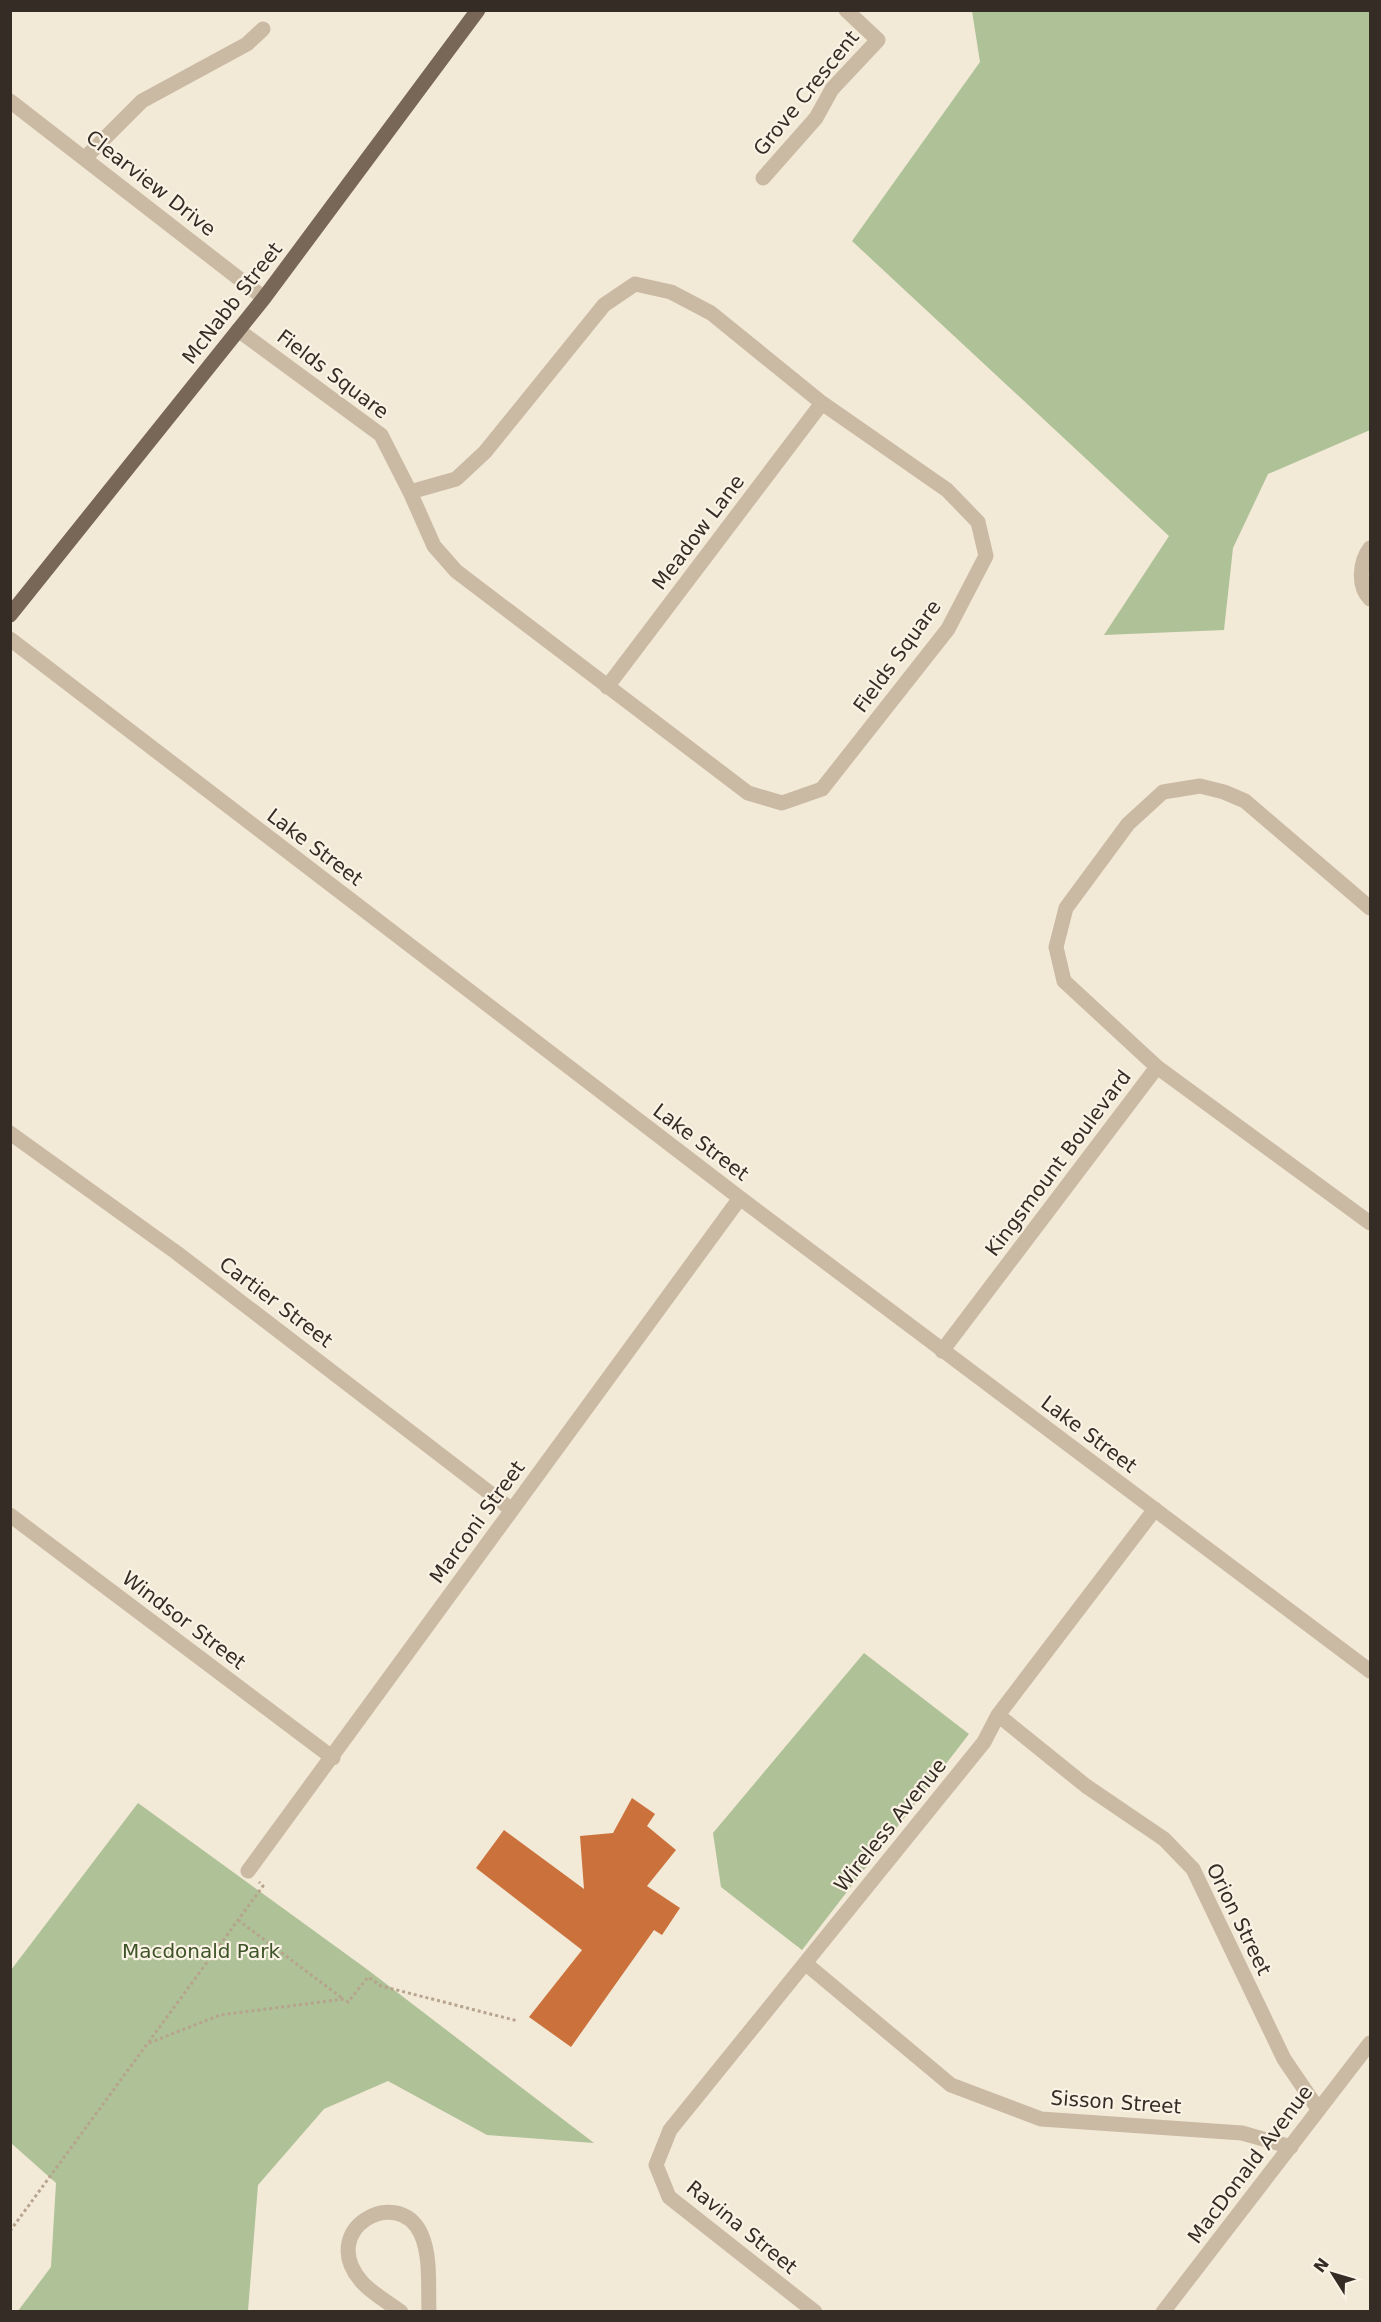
<svg xmlns="http://www.w3.org/2000/svg" width="1381" height="2322" font-family="'DejaVu Sans',sans-serif">
<style>
.green{fill:#aec197}
.building{fill:#cb723c}
.lines{fill:none;stroke-linecap:round;stroke-linejoin:round}
.path{stroke:#b6a48d;stroke-width:3;stroke-dasharray:3 3;stroke-linecap:butt}
.minor{stroke:#cabaa3;stroke-width:15}
.major{stroke:#786656;stroke-width:15}
.labels{text-anchor:middle;dominant-baseline:central;stroke-width:4.5;stroke-linejoin:round;paint-order:stroke}
.street-label{font-size:20px;fill:#352c25;stroke:#faf2e4}
.park-label{font-size:20px;fill:#3e5428;stroke:#faf2e4}
</style>
<rect width="100%" height="100%" fill="#f2e9d7"/>
<path class="green" d="M 972,11 L 1370,11 L 1370,430 L 1268,474 L 1233,548 L 1224,630 L 1104,635 L 1169,536 L 852,241 L 980,62 Z
M 864,1653 L 969,1734 L 802,1950 L 721,1887 L 713,1833 Z
M 138,1803 L 368,1970 L 594,2143 L 487,2135 L 388,2081 L 324,2109 L 258,2185 L 248,2311 L 18,2311 L 51,2267 L 56,2183 L 11,2143 L 11,1970 Z"/>
<path class="building" d="M 632,1798 L 655,1814 L 647,1826 L 676,1850 L 647,1886 L 680,1908 L 662,1935 L 654,1930 L 571,2047 L 529,2017 L 582,1950 L 476,1868 L 504,1830 L 584,1889 L 580,1836 L 613,1833 Z"/>
<g class="lines">
<path class="path" d="M 238,1920 L 342,1998
M 149,2043 L 220,2015 L 344,1999 L 348,2002 L 368,1977 L 381,1986 L 518,2021
M 10,2231 L 263,1886 L 259,1882"/>
<path class="minor" d="M 10,101 L 264,298
M 85,158 L 142,101 L 247,44 L 263,29
M 763,178 L 816,118 L 832,89 L 878,40 L 846,10
M 238,330 L 381,435 L 410,492 L 434,546 L 456,571 L 748,793 L 782,803 L 822,789 L 948,629 L 986,556 L 978,522 L 947,490 L 822,403 L 711,313 L 671,292 L 635,284 L 604,305 L 485,452 L 456,479 L 410,492
M 1370,548 C 1360,561 1357,586 1370,599
M 10,639 L 740,1198 L 1370,1671
M 607,687 L 822,403
M 1157,1067 L 1064,981 L 1056,947 L 1066,908 L 1128,824 L 1163,792 L 1200,786 L 1224,792 L 1245,801 L 1370,908
M 10,1133 L 177,1253 L 512,1510
M 942,1351 L 1157,1067 L 1370,1223
M 10,1515 L 333,1758
M 998,1715 L 1086,1786 L 1164,1839 L 1193,1869 L 1284,2059 L 1318,2109
M 248,1871 L 740,1198
M 805,1963 L 951,2085 L 1041,2119 L 1242,2133 L 1291,2147
M 401,2312 C 388,2302 371,2293 361,2281 C 317,2229 398,2184 421,2234 C 431,2256 428,2287 429,2312
M 815,2312 L 669,2197 L 656,2165 L 670,2130 L 984,1742 L 998,1715 L 1155,1509
M 1163,2312 L 1370,2043"/>
<path class="major" d="M 10,615 L 264,298 L 478,10"/>
</g>
<g class="labels">
<g class="street-label">
<text transform="translate(806 93) rotate(-51)">Grove Crescent</text>
<text transform="translate(151 183) rotate(38)">Clearview Drive</text>
<text transform="translate(232 303) rotate(-52)">McNabb Street</text>
<text transform="translate(333 374) rotate(37)">Fields Square</text>
<text transform="translate(698 532) rotate(-53)">Meadow Lane</text>
<text transform="translate(897 656) rotate(-54)">Fields Square</text>
<text transform="translate(315 847) rotate(37)">Lake Street</text>
<text transform="translate(701 1142) rotate(37)">Lake Street</text>
<text transform="translate(1058 1163) rotate(-53)">Kingsmount Boulevard</text>
<text transform="translate(276 1302) rotate(37)">Cartier Street</text>
<text transform="translate(1089 1434) rotate(37)">Lake Street</text>
<text transform="translate(477 1522) rotate(-54)">Marconi Street</text>
<text transform="translate(184 1620) rotate(37)">Windsor Street</text>
<text transform="translate(890 1825) rotate(-51)">Wireless Avenue</text>
<text transform="translate(1239 1919) rotate(64)">Orion Street</text>
<text transform="translate(1116 2102) rotate(4)">Sisson Street</text>
<text transform="translate(1250 2164) rotate(-53)">MacDonald Avenue</text>
<text transform="translate(742 2227) rotate(39)">Ravina Street</text>
</g>
<g class="park-label">
<text x="201" y="1951">Macdonald Park</text>
</g>
</g>
<rect width="1381" height="2322" fill="none" stroke="#352c25" stroke-width="24"/>
<g transform="translate(1333 2274) rotate(307)" stroke="#faf2e4" stroke-width="4.5" paint-order="stroke">
<path d="M0-4.5L10 22L0 15L-10 22Z" fill="#352c25"/>
<text y="-9" font-size="16" font-weight="bold" text-anchor="middle" fill="#352c25">N</text>
</g>
</svg>
